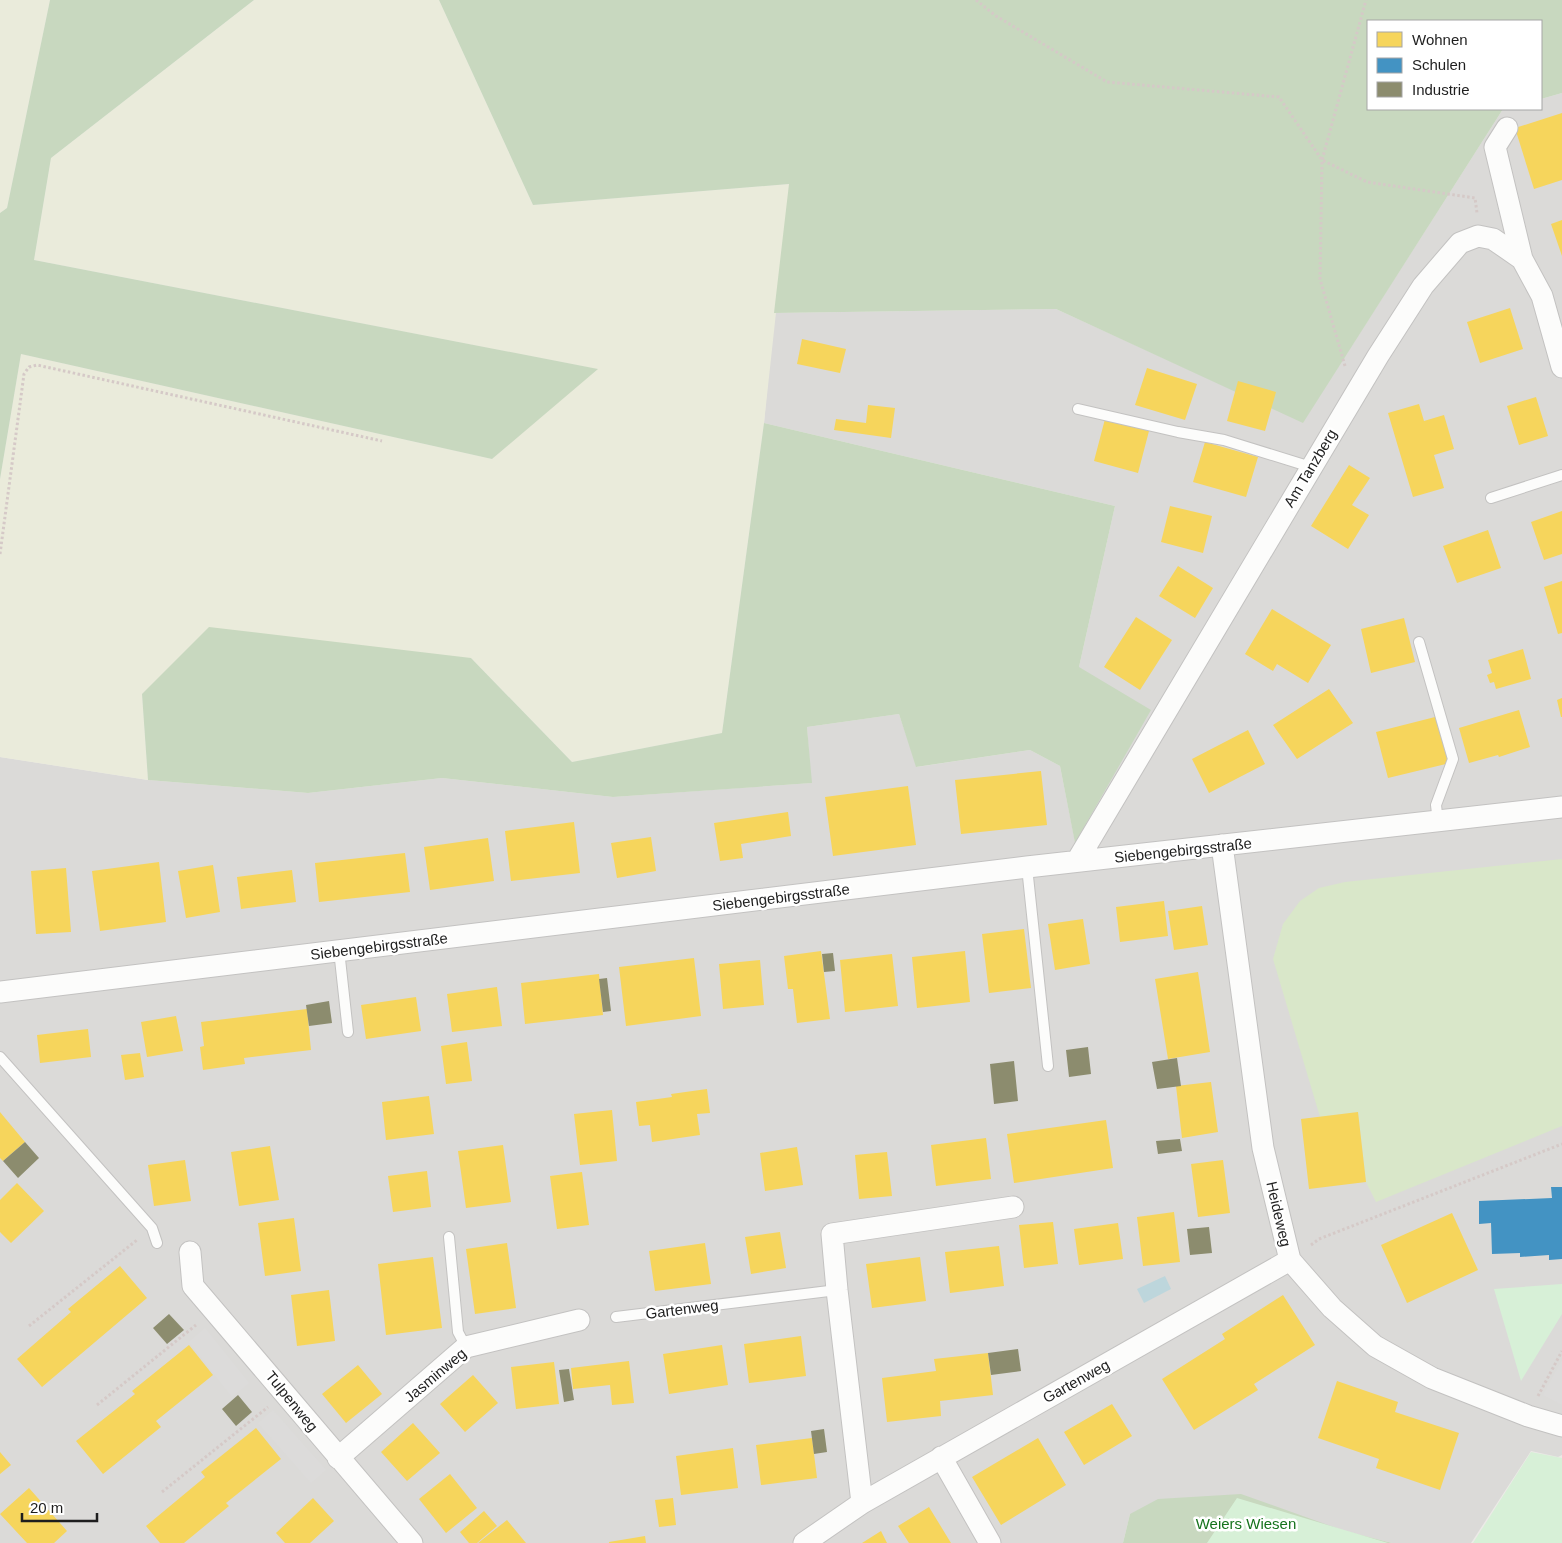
<svg xmlns="http://www.w3.org/2000/svg" width="1562" height="1543" font-family="Helvetica,sans-serif">
<style>
.residential{fill:#dbdad8}
.farmland{fill:#eaebdb}
.grass{fill:#d9e7c9}
.forest{fill:#c8d8bf}
.park{fill:#d7f0d7}
.parking{fill:#dcdbda}
.water{fill:#bdd6dc}
.homes{fill:#f6d55c}
.schools{fill:#4393c3}
.industry{fill:#8c8c6e}
.lines{fill:none;stroke-linecap:round;stroke-linejoin:round}
.service-casing{stroke:#c3c2c1;stroke-width:12}
.minor-casing{stroke:#c3c2c1;stroke-width:23}
.path{stroke:#d5c9c7;stroke-width:3;stroke-dasharray:2.5 2.5;stroke-linecap:butt}
.service{stroke:#fcfcfb;stroke-width:10}
.minor{stroke:#fcfcfb;stroke-width:21}
.labels{text-anchor:middle;dominant-baseline:central;stroke-width:5;stroke-linejoin:round;paint-order:stroke}
.street-label{font-size:15px;fill:#1e1e1e;stroke:#fff}
.park-label{font-size:15px;fill:#16731d;stroke:#fff}
</style>
<rect width="100%" height="100%" fill="#eceae7"/>
<path class="residential" d="M 1562,93 L 1562,1455 L 1558,1457 L 1531,1451 L 1471,1543 L 1392,1543 L 1342,1530 L 1130,1514 L 1123,1543 L 0,1543 L 0,757 L 148,780 L 308,793 L 442,778 L 613,797 L 811,783 L 807,727 L 899,714 L 917,767 L 1030,750 L 1060,766 L 1075,842 L 1079,667 L 1115,506 L 764,423 L 774,313 L 1056,309 L 1303,422 L 1503,109 L 1541,109 L 1541,99 Z"/>
<path class="farmland" d="M 0,0 L 50,0 L 7,208 L 0,213 Z
M 254,0 L 439,0 L 533,205 L 790,184 L 764,423 L 722,733 L 572,762 L 471,658 L 142,694 L 148,780 L 0,757 L 0,479 L 21,354 L 492,459 L 597,369 L 34,260 L 51,158 Z"/>
<path class="grass" d="M 1562,859 L 1562,1126 L 1376,1202 L 1366,1182 L 1358,1112 L 1320,1117 L 1273,959 L 1283,924 L 1300,901 L 1319,888 L 1345,882 Z"/>
<path class="forest" d="M 50,0 L 254,0 L 51,158 L 34,260 L 598,369 L 492,459 L 21,354 L 0,479 L 0,213 L 7,208 Z
M 439,0 L 1562,0 L 1562,93 L 1541,99 L 1541,21 L 1368,21 L 1368,109 L 1503,109 L 1303,423 L 1056,309 L 774,313 L 789,184 L 533,205 Z
M 764,423 L 1115,506 L 1079,667 L 1151,710 L 1075,843 L 1060,766 L 1030,750 L 916,767 L 899,714 L 807,727 L 812,783 L 613,797 L 442,778 L 308,793 L 148,780 L 142,694 L 209,627 L 471,658 L 572,762 L 722,733 Z
M 1241,1494 L 1342,1530 L 1392,1543 L 1123,1543 L 1130,1514 L 1158,1499 Z"/>
<path class="park" d="M 1562,1284 L 1562,1314 L 1521,1381 L 1494,1289 Z
M 1531,1452 L 1562,1458 L 1562,1543 L 1473,1543 Z
M 1237,1498 L 1388,1543 L 1207,1543 Z"/>
<path class="parking" d="M 205,1328 L 249,1383 L 232,1397 L 189,1342 Z
M 1562,1360 L 1562,1405 L 1543,1395 Z
M 273,1410 L 326,1470 L 311,1483 L 258,1423 Z"/>
<path class="water" d="M 1165,1276 L 1171,1289 L 1144,1303 L 1137,1289 Z"/>
<path class="homes" d="M 1562,113 L 1562,180 L 1534,189 L 1515,128 Z
M 1562,220 L 1562,256 L 1551,224 Z
M 1510,308 L 1523,349 L 1480,363 L 1467,322 Z
M 802,339 L 846,349 L 840,373 L 797,364 Z
M 1147,368 L 1197,384 L 1185,420 L 1135,405 Z
M 1238,381 L 1276,392 L 1265,431 L 1227,421 Z
M 1536,397 L 1548,436 L 1519,445 L 1507,406 Z
M 1419,404 L 1424,421 L 1444,415 L 1454,449 L 1434,455 L 1444,488 L 1413,497 L 1388,413 Z
M 868,405 L 895,408 L 891,438 L 834,430 L 836,419 L 866,423 Z
M 1105,419 L 1149,431 L 1138,473 L 1094,461 Z
M 1205,442 L 1258,457 L 1246,497 L 1193,482 Z
M 1349,465 L 1370,478 L 1352,505 L 1369,515 L 1348,549 L 1311,526 Z
M 1170,506 L 1212,516 L 1203,553 L 1161,542 Z
M 1562,511 L 1562,554 L 1544,560 L 1531,522 Z
M 1488,530 L 1501,568 L 1457,583 L 1443,546 Z
M 1178,566 L 1213,588 L 1195,618 L 1159,596 Z
M 1562,581 L 1562,633 L 1558,634 L 1544,587 Z
M 1272,609 L 1331,645 L 1308,683 L 1277,664 L 1273,671 L 1245,654 Z
M 1136,617 L 1172,640 L 1140,690 L 1104,667 Z
M 1404,618 L 1415,662 L 1371,673 L 1361,629 Z
M 1523,649 L 1531,679 L 1496,689 L 1494,682 L 1490,683 L 1487,675 L 1492,673 L 1488,660 Z
M 1329,689 L 1353,723 L 1297,759 L 1273,725 Z
M 1562,698 L 1562,717 L 1561,717 L 1557,700 Z
M 1519,710 L 1530,747 L 1499,757 L 1498,755 L 1469,763 L 1459,728 Z
M 1439,716 L 1450,763 L 1388,778 L 1376,732 Z
M 1248,730 L 1265,764 L 1209,793 L 1192,759 Z
M 1041,771 L 1047,825 L 961,834 L 955,780 Z
M 908,786 L 916,845 L 833,856 L 825,797 Z
M 788,812 L 791,836 L 741,844 L 743,858 L 720,861 L 714,823 Z
M 574,822 L 580,873 L 511,881 L 505,831 Z
M 651,837 L 656,871 L 617,878 L 611,843 Z
M 488,838 L 494,881 L 430,890 L 424,847 Z
M 405,853 L 410,892 L 319,902 L 315,863 Z
M 159,862 L 166,922 L 100,931 L 92,871 Z
M 213,865 L 220,912 L 186,918 L 178,871 Z
M 66,868 L 71,932 L 36,934 L 31,871 Z
M 292,870 L 296,902 L 241,909 L 237,877 Z
M 1164,901 L 1168,936 L 1120,942 L 1116,907 Z
M 1202,906 L 1208,945 L 1174,950 L 1168,911 Z
M 1083,919 L 1090,964 L 1055,970 L 1048,924 Z
M 1024,929 L 1031,988 L 989,993 L 982,934 Z
M 821,951 L 830,1019 L 797,1023 L 793,989 L 788,989 L 784,956 Z
M 965,951 L 970,1002 L 917,1008 L 912,957 Z
M 892,954 L 898,1006 L 845,1012 L 840,960 Z
M 694,958 L 701,1016 L 626,1026 L 619,967 Z
M 760,960 L 764,1005 L 723,1009 L 719,964 Z
M 1198,972 L 1210,1052 L 1168,1059 L 1155,979 Z
M 599,974 L 603,1015 L 525,1024 L 521,983 Z
M 497,987 L 502,1026 L 452,1032 L 447,994 Z
M 416,997 L 421,1031 L 366,1039 L 361,1005 Z
M 307,1009 L 311,1050 L 244,1058 L 245,1064 L 203,1070 L 200,1047 L 204,1046 L 201,1022 Z
M 176,1016 L 183,1051 L 147,1057 L 141,1022 Z
M 88,1029 L 91,1057 L 40,1063 L 37,1035 Z
M 467,1042 L 472,1081 L 446,1084 L 441,1046 Z
M 140,1053 L 144,1077 L 125,1080 L 121,1055 Z
M 1211,1082 L 1218,1132 L 1182,1138 L 1176,1086 Z
M 707,1089 L 710,1113 L 697,1114 L 700,1135 L 652,1142 L 650,1125 L 639,1126 L 636,1102 L 672,1097 L 671,1094 Z
M 429,1096 L 434,1134 L 386,1140 L 382,1102 Z
M 612,1110 L 617,1161 L 580,1165 L 574,1114 Z
M 0,1112 L 25,1142 L 3,1161 L 0,1158 Z
M 1358,1112 L 1366,1182 L 1309,1189 L 1301,1119 Z
M 1106,1120 L 1113,1168 L 1014,1183 L 1007,1134 Z
M 986,1138 L 991,1179 L 936,1186 L 931,1145 Z
M 503,1145 L 511,1202 L 466,1208 L 458,1151 Z
M 270,1146 L 279,1200 L 239,1206 L 231,1152 Z
M 797,1147 L 803,1185 L 765,1191 L 760,1153 Z
M 887,1152 L 892,1196 L 859,1199 L 855,1155 Z
M 185,1160 L 191,1201 L 154,1206 L 148,1165 Z
M 1223,1160 L 1230,1213 L 1198,1217 L 1191,1164 Z
M 427,1171 L 431,1207 L 393,1212 L 388,1176 Z
M 582,1172 L 589,1225 L 557,1229 L 550,1176 Z
M 17,1183 L 44,1211 L 11,1243 L 0,1232 L 0,1200 Z
M 1174,1212 L 1180,1262 L 1143,1266 L 1137,1217 Z
M 1452,1213 L 1478,1270 L 1407,1303 L 1381,1245 Z
M 294,1218 L 301,1271 L 265,1276 L 258,1223 Z
M 1053,1222 L 1058,1264 L 1024,1268 L 1019,1225 Z
M 1118,1223 L 1123,1259 L 1079,1265 L 1074,1229 Z
M 780,1232 L 786,1268 L 751,1274 L 745,1237 Z
M 507,1243 L 516,1308 L 475,1314 L 466,1249 Z
M 705,1243 L 711,1284 L 655,1291 L 649,1251 Z
M 999,1246 L 1004,1286 L 950,1293 L 945,1252 Z
M 433,1257 L 442,1328 L 386,1335 L 378,1264 Z
M 920,1257 L 926,1301 L 872,1308 L 866,1264 Z
M 120,1266 L 147,1298 L 42,1387 L 17,1359 L 71,1312 L 68,1309 Z
M 329,1290 L 335,1341 L 297,1346 L 291,1295 Z
M 1283,1295 L 1315,1345 L 1254,1384 L 1258,1390 L 1194,1430 L 1162,1379 L 1225,1339 L 1222,1334 Z
M 801,1336 L 806,1376 L 749,1383 L 744,1344 Z
M 189,1345 L 213,1375 L 156,1421 L 161,1427 L 103,1474 L 76,1441 L 135,1394 L 132,1391 Z
M 722,1345 L 728,1385 L 669,1394 L 663,1354 Z
M 988,1353 L 993,1395 L 940,1401 L 941,1416 L 887,1422 L 882,1378 L 936,1371 L 934,1359 Z
M 629,1361 L 634,1403 L 612,1405 L 610,1385 L 573,1389 L 571,1368 Z
M 554,1362 L 559,1404 L 516,1409 L 511,1367 Z
M 358,1365 L 382,1394 L 346,1423 L 322,1394 Z
M 473,1375 L 498,1403 L 465,1432 L 440,1404 Z
M 1337,1381 L 1398,1402 L 1395,1412 L 1459,1433 L 1440,1490 L 1376,1468 L 1379,1459 L 1318,1438 Z
M 1112,1404 L 1132,1436 L 1084,1465 L 1064,1432 Z
M 413,1423 L 440,1453 L 407,1481 L 381,1452 Z
M 256,1428 L 281,1459 L 226,1503 L 229,1506 L 184,1543 L 160,1543 L 146,1526 L 205,1477 L 201,1472 Z
M 812,1438 L 817,1478 L 761,1485 L 756,1445 Z
M 1038,1438 L 1066,1485 L 1001,1525 L 972,1477 Z
M 733,1448 L 738,1488 L 681,1495 L 676,1456 Z
M 0,1452 L 11,1465 L 0,1474 Z
M 450,1474 L 477,1508 L 446,1533 L 419,1499 Z
M 29,1488 L 67,1531 L 54,1543 L 27,1543 L 0,1514 Z
M 313,1498 L 334,1521 L 310,1543 L 285,1543 L 276,1533 Z
M 673,1498 L 676,1525 L 659,1527 L 655,1500 Z
M 929,1507 L 951,1543 L 909,1543 L 898,1526 Z
M 484,1511 L 497,1526 L 477,1543 L 469,1543 L 460,1532 Z
M 507,1520 L 526,1543 L 478,1543 Z
M 881,1531 L 887,1543 L 862,1543 Z
M 645,1536 L 646,1543 L 609,1543 L 609,1542 Z"/>
<path class="schools" d="M 1551,1187 L 1562,1187 L 1562,1259 L 1549,1260 L 1549,1255 L 1520,1257 L 1520,1253 L 1492,1254 L 1491,1223 L 1479,1224 L 1479,1201 L 1552,1198 Z"/>
<path class="industry" d="M 833,953 L 835,971 L 824,972 L 822,954 Z
M 607,978 L 611,1011 L 603,1012 L 599,979 Z
M 329,1001 L 332,1023 L 309,1026 L 306,1005 Z
M 1088,1047 L 1091,1074 L 1069,1077 L 1066,1050 Z
M 1177,1058 L 1181,1086 L 1157,1089 L 1152,1062 Z
M 1014,1061 L 1018,1101 L 994,1104 L 990,1064 Z
M 1180,1139 L 1182,1151 L 1158,1154 L 1156,1141 Z
M 25,1142 L 39,1158 L 18,1178 L 3,1161 Z
M 1209,1227 L 1212,1253 L 1190,1255 L 1187,1229 Z
M 169,1314 L 184,1330 L 167,1344 L 153,1328 Z
M 1018,1349 L 1021,1371 L 991,1375 L 988,1353 Z
M 569,1369 L 574,1400 L 564,1402 L 559,1370 Z
M 238,1395 L 252,1412 L 236,1426 L 222,1409 Z
M 824,1429 L 827,1452 L 814,1454 L 811,1431 Z"/>
<g class="lines">
<g class="service-casing">
<path id="service" d="M 1078,409 L 1178,432 L 1224,440 L 1311,467
M 1491,498 L 1562,475
M 1419,642 L 1453,759 L 1436,805 L 1438,822
M 1027,867 L 1048,1066
M 339,950 L 348,1032
M 0,1057 L 152,1228 L 157,1243
M 449,1237 L 458,1332 L 466,1347
M 616,1317 L 837,1290"/>
</g>
<g class="minor-casing">
<path id="minor" d="M 1507,128 L 1495,147 L 1522,259
M 1222,845 L 1263,1148 L 1290,1260 L 1332,1308 L 1375,1346 L 1432,1378 L 1528,1416 L 1562,1426
M 1077,861 L 1378,356 L 1423,286 L 1460,243 L 1478,236 L 1493,239 L 1522,259 L 1542,296 L 1562,367
M 0,992 L 1027,867 L 1562,807
M 190,1252 L 193,1286 L 412,1543
M 941,1457 L 990,1543
M 338,1458 L 466,1347 L 579,1320
M 862,1503 L 837,1290 L 832,1234 L 1013,1207
M 804,1543 L 862,1503 L 1290,1260"/>
</g>
<path class="path" d="M 976,0 L 996,16 L 1107,82 L 1279,97 L 1322,160 L 1367,182 L 1475,198 L 1477,213
M 1345,366 L 1320,279 L 1322,160 L 1366,0
M 0,554 L 24,374 L 29,367 L 37,365 L 382,441
M 1311,1245 L 1319,1239 L 1562,1144
M 29,1326 L 137,1240
M 1538,1396 L 1562,1351
M 97,1405 L 196,1325
M 162,1492 L 268,1407"/>
<use href="#service" class="service"/>
<use href="#minor" class="minor"/>
</g>
<g class="labels">
<g class="street-label">
<text transform="translate(1310 468) rotate(-59)">Am Tanzberg</text>
<text transform="translate(1183 850) rotate(-6)">Siebengebirgsstraße</text>
<text transform="translate(781 897) rotate(-7)">Siebengebirgsstraße</text>
<text transform="translate(379 946) rotate(-7)">Siebengebirgsstraße</text>
<text transform="translate(1279 1214) rotate(77)">Heideweg</text>
<text transform="translate(682 1309) rotate(-7)">Gartenweg</text>
<text transform="translate(435 1375) rotate(-40)">Jasminweg</text>
<text transform="translate(1076 1381) rotate(-29)">Gartenweg</text>
<text transform="translate(292 1401) rotate(51)">Tulpenweg</text>
</g>
<g class="park-label">
<text x="1246" y="1523">Weiers Wiesen</text>
</g>
</g>
<rect x="1367" y="20" width="175" height="90" fill="#ffffff" stroke="#a5a5a5"/>
<rect x="1377" y="32" width="25" height="15" fill="#f6d55c" stroke="#a5a5a5"/>
<text x="1412" y="45" font-size="15" fill="#1e1e1e">Wohnen</text>
<rect x="1377" y="58" width="25" height="15" fill="#4393c3" stroke="#a5a5a5"/>
<text x="1412" y="70" font-size="15" fill="#1e1e1e">Schulen</text>
<rect x="1377" y="82" width="25" height="15" fill="#8c8c6e" stroke="#a5a5a5"/>
<text x="1412" y="95" font-size="15" fill="#1e1e1e">Industrie</text>
<path d="M22 1513v8h75v-8" fill="none" stroke="#1e1e1e" stroke-width="2.5"/>
<text x="30" y="1513" font-size="15" fill="#1e1e1e" stroke="#ffffff" stroke-width="4" paint-order="stroke">20 m</text>
</svg>
